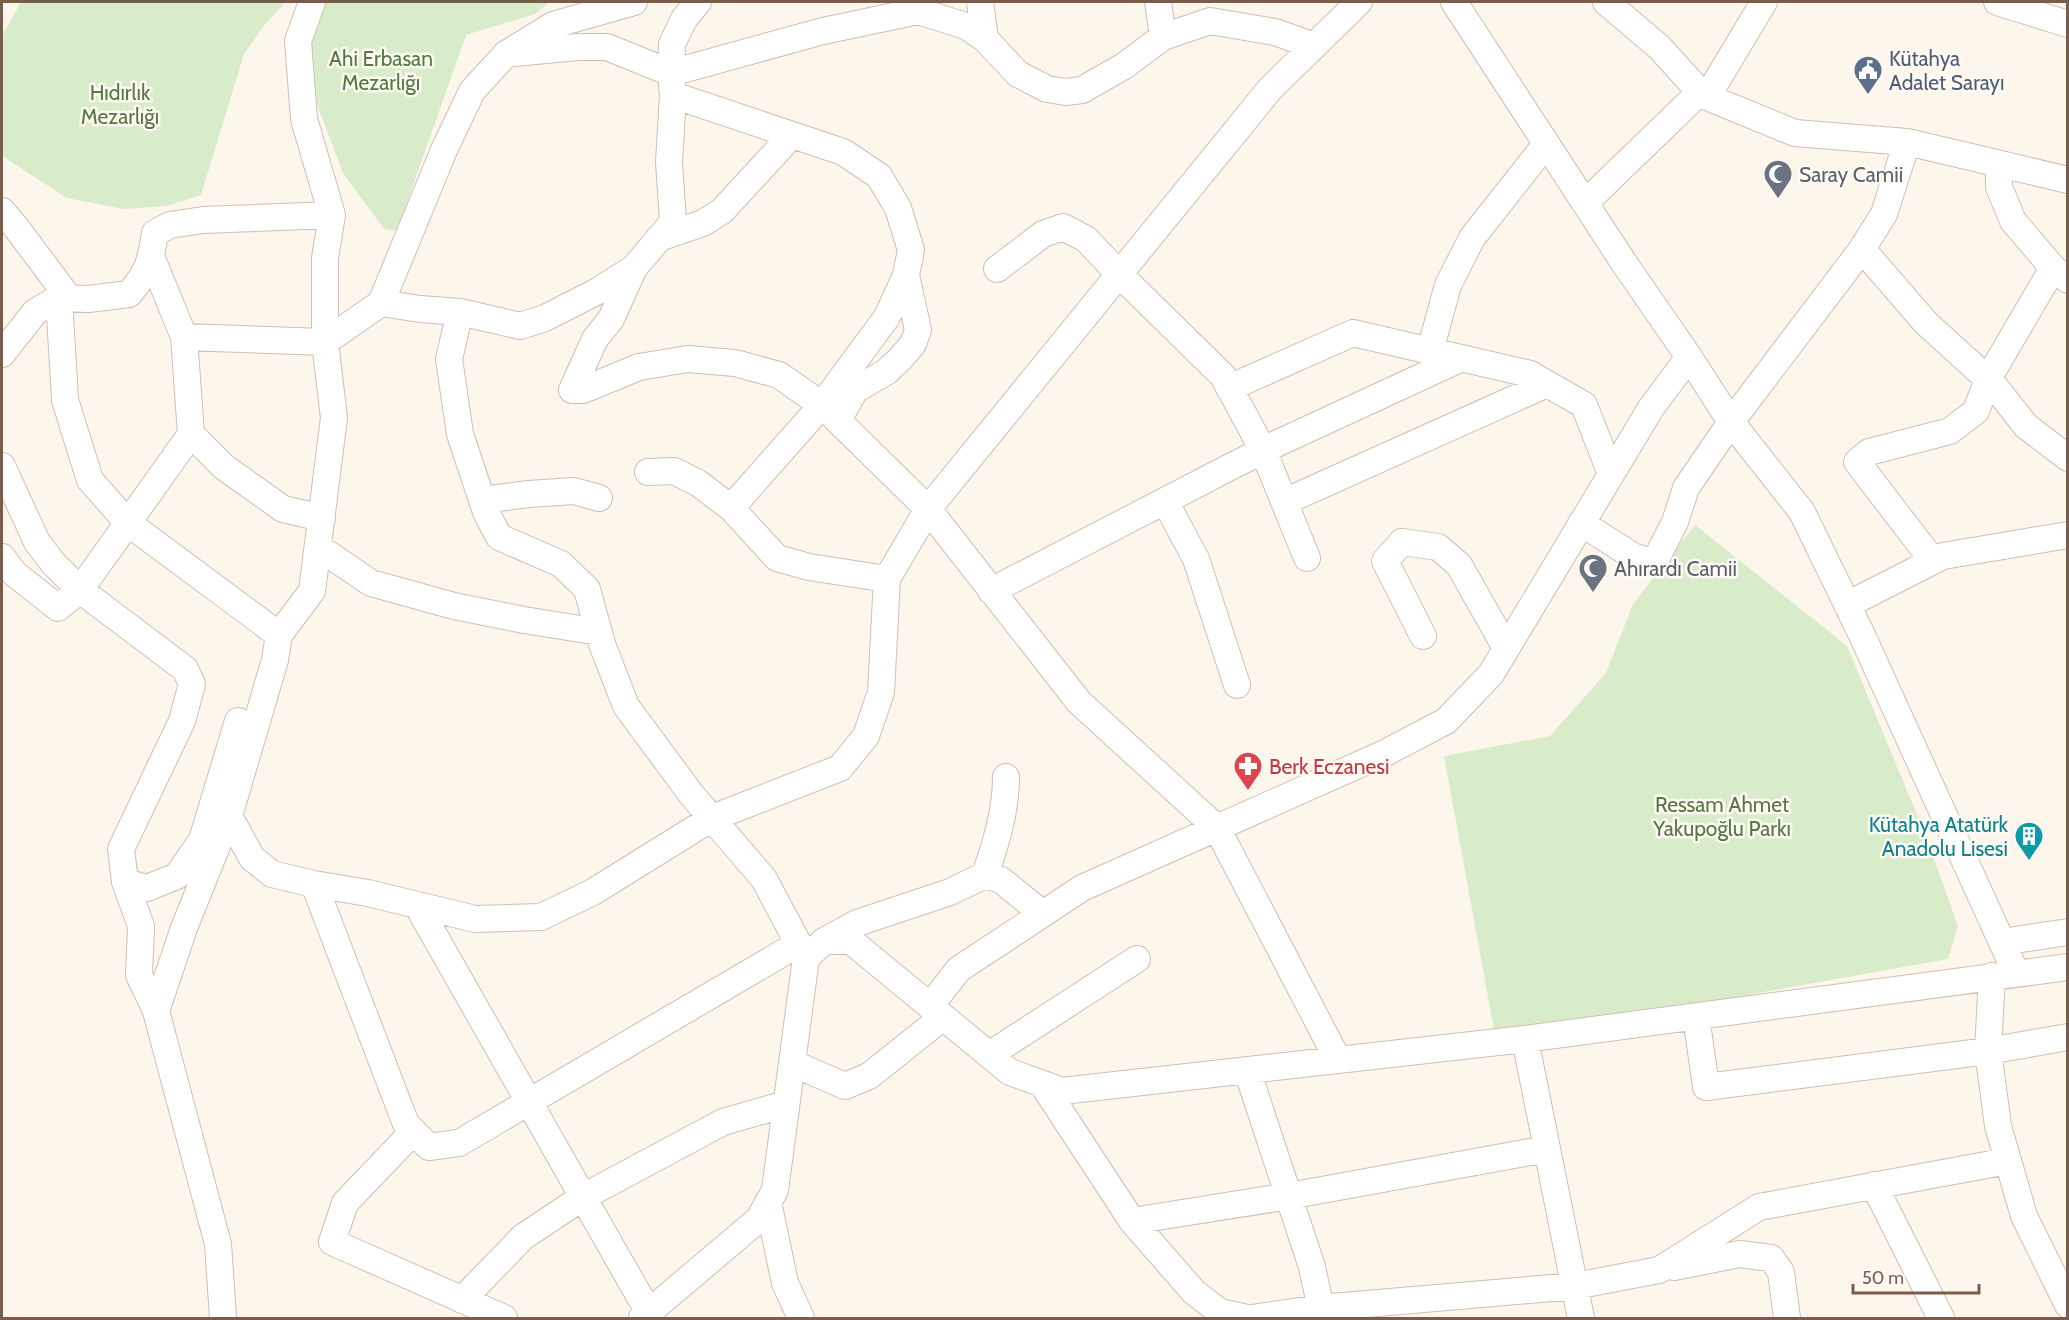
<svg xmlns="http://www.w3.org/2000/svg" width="2069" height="1320" font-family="Cabin,sans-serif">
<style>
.green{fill:#d8ecc9}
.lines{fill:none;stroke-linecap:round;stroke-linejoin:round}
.minor-casing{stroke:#d1beb0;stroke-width:28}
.minor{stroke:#fff;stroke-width:26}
.labels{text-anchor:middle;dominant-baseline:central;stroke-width:5;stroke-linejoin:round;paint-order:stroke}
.park-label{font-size:21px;fill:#537a41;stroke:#fffaf3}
.service-label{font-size:21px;fill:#4e5e75;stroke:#fffaf3;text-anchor:start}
.worship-label{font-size:21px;fill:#5b616d;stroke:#fffaf3;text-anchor:start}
.health-label{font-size:21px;fill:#be3a42;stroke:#fffaf3;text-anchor:start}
.culture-label{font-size:21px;fill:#0d838f;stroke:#fffaf3;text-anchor:end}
</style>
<rect width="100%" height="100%" fill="#fdf6ec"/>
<path class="green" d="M 21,2 L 286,2 L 266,23 L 244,54 L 201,195 L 167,206 L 123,209 L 67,198 L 2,156 L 2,36 Z
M 325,2 L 550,2 L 535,14 L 466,35 L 397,231 L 384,229 L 343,173 L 315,99 L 311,46 L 317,23 Z
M 1695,525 L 1847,646 L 1925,834 L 1958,926 L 1948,959 L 1496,1040 L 1444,756 L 1550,736 L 1606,673 L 1633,604 Z"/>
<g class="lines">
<g class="minor-casing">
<path id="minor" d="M 980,2 L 985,39
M 1158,2 L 1163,37
M 1454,2 L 1624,263 L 1689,357 L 1731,422 L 1802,512 L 1861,633 L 2016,973
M 1606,2 L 1659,47 L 1700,92 L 1707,97 L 1795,133 L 1907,142 L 2068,180
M 1997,2 L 2068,24
M 506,54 L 577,47 L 607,47 L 671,73 L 823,31 L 918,11 L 966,26 L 985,39 L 1018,74 L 1047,89 L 1066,92 L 1082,90 L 1124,66 L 1163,37 L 1210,21 L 1275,32 L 1314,46
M 673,95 L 843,152 L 879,176 L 898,208 L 911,250 L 906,275 L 887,317 L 822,405 L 731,508
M 1707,97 L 1764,2
M 1999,164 L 1999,187 L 2013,221 L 2053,268
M 1585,203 L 1700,92
M 2,211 L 15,226 L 69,298
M 659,238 L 703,223 L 722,211 L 792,135
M 1862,249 L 1926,323 L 1993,384 L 2026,426 L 2068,458
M 634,268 L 611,319 L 595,339 L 572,390 L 583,390 L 639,367 L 688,359 L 735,363 L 779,375 L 822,405 L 928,509 L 1079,702 L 1217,828 L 1338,1060
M 997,269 L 1043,234 L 1063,227 L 1086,239 L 1120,275 L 1223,376 L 1263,450 L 1307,558
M 59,298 L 65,400 L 90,480 L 128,523 L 279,635
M 381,303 L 444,150 L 472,91 L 506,54 L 553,25 L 634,2
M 460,312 L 449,359 L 460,434 L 486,512 L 499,537 L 561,564 L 587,589 L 602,644 L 626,706 L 691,794 L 764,879 L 806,958
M 184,337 L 325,342 L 381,303 L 420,309 L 460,312 L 520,326 L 545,318 L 596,292 L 634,268 L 673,222 L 669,162 L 673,95 L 671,73 L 672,44 L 684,19 L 698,2
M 1430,351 L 1448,285 L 1472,238 L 1546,144
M 2,354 L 35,312 L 59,298 L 88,299 L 129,294 C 148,272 151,261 155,233 L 170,225 L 203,220 L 332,215
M 1229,388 L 1353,333 L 1530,374 L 1584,405 L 1611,474
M 838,420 L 855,390 L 886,372 L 900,359 L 913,344 L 918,330 L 906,275
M 191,434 L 224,467 L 283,509 L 322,518
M 2,466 L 37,542 L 53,563 L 80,590 L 185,669 L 192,684 L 182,721 L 121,849 L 125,882 L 147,888 L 177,876 L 202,840 L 238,721
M 648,472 L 674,471 L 698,483 L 731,508 L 777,558 L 809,567 L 887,579
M 482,500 L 529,494 L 574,491 L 599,498
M 1165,501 L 1196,559 L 1237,685
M 1284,502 L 1547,384
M 1581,523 L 1633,556 L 1647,561 L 1657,557 L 1675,522 L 1686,488 L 1731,422 L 1862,249 L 1884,214 L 1907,142
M 318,547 L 371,583 L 454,606 L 524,620 L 599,632
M 2,557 L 15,574 L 58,608 L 80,590 L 191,434 L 184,337 L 151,256
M 1933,561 L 1857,462 L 1869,452 L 1950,431 L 1976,411 L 1988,379 L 2053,268 L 2068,280
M 991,591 L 1263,450 L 1462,358
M 1847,605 L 1943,556 L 2068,535
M 1423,636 L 1385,561 L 1402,542 L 1438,547 L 1459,565 L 1506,648
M 229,816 L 252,858 L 272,874 L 314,884 L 368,893 L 475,919 L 541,917 L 593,892 L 712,818 L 840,768 L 866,736 L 881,692 L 887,579 L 928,509 L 1270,89 L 1359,2
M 985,875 C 996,843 1006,811 1006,777
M 125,882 L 141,926 L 139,975 L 156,1011
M 314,884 L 406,1124 L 429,1147 L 459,1143 L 798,944
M 417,905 L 649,1313
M 826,940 L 857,923 L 950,892 L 985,875 L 1001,880 L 1043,914
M 2002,942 L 2068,932
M 1992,976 L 1988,1051 L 1998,1126 L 2024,1216 L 2068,1305
M 930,1006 L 959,969 L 1082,888 L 1385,753 L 1446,721 L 1491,674 L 1651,408 L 1689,357
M 1696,1016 L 1706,1087 L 1988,1051 L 2068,1037
M 1525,1039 L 1581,1318
M 989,1055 L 1137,959
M 792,1063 L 845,1086 L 869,1076 L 943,1017
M 1247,1070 L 1312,1267 L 1323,1318
M 1043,1085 L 1132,1221 L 1194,1292 L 1220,1312 L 1247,1318
M 413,1132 L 345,1203 L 332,1242 L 504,1318
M 1874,1185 L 1941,1318
M 768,1202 L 785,1283 L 801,1318
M 1132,1221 L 1289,1196 L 1547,1149
M 1674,1267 L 1740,1254 L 1771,1258 L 1781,1272 L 1787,1318
M 462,1300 L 523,1237 L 583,1197 L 723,1122 L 786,1104
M 223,1318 L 218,1244 L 156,1011 L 184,928 L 229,816 L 275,660 L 279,635 L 312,591 L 334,418 L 325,342 L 325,258 L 332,215 L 304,119 L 298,41 L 312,2
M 642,1318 L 759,1219 L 775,1190 L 806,958 L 824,941 L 851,941 L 1010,1072 L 1062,1091 L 1525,1039 L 2068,967
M 1252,1318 L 1320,1308 L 1575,1286 L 1659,1270 L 1759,1207 L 2008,1161"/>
</g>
<use href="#minor" class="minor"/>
</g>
<defs>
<g id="civic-pin" transform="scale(1.5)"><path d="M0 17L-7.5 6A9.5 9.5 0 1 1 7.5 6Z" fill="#5c6f8a" stroke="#fffaf3"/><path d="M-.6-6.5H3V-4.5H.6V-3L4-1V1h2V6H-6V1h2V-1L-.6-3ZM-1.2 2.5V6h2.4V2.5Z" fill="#fff"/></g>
<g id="mosque-pin" transform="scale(1.5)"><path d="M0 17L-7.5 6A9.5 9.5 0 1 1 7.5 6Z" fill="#6b7280" stroke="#fffaf3"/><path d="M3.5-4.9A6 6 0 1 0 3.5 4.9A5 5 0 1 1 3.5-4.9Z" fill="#fff"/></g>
<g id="pharmacy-pin" transform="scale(1.5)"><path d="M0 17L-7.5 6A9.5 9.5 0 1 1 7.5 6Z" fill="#e0444e" stroke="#fffaf3"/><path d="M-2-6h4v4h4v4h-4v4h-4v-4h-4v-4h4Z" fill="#fff"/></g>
<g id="building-pin" transform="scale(1.5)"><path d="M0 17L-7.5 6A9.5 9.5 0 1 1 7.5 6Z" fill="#0f9aa8" stroke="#fffaf3"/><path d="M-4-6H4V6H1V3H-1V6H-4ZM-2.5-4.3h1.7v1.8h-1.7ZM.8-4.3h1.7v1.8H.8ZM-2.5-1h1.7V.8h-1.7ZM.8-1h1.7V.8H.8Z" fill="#fff"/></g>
</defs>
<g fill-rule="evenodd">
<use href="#civic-pin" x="1868" y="70"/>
<use href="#mosque-pin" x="1778" y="174"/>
<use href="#mosque-pin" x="1593" y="568"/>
<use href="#pharmacy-pin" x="1248" y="766"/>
<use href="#building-pin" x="2029" y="836"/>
</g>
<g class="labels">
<g class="park-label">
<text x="381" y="58">Ahi Erbasan<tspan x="381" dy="24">Mezarlığı</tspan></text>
<text x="120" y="92">Hıdırlık<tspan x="120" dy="24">Mezarlığı</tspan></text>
<text x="1722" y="804">Ressam Ahmet<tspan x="1722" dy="24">Yakupoğlu Parkı</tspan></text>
</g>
<g class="service-label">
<text x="1889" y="58">Kütahya<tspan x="1889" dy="24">Adalet Sarayı</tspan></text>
</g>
<g class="worship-label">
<text x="1799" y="174">Saray Camii</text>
<text x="1614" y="568">Ahırardı Camii</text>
</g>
<g class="health-label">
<text x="1269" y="766">Berk Eczanesi</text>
</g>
<g class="culture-label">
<text x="2008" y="824">Kütahya Atatürk<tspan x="2008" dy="24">Anadolu Lisesi</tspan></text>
</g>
</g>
<rect width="2069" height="1320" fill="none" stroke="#7a5c4d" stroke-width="6"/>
<path d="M1853 1284v9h126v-9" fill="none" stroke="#7a5c4d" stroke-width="3"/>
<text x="1862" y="1284" font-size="18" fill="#7a5c4d" stroke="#fffaf3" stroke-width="4.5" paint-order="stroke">50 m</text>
</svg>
